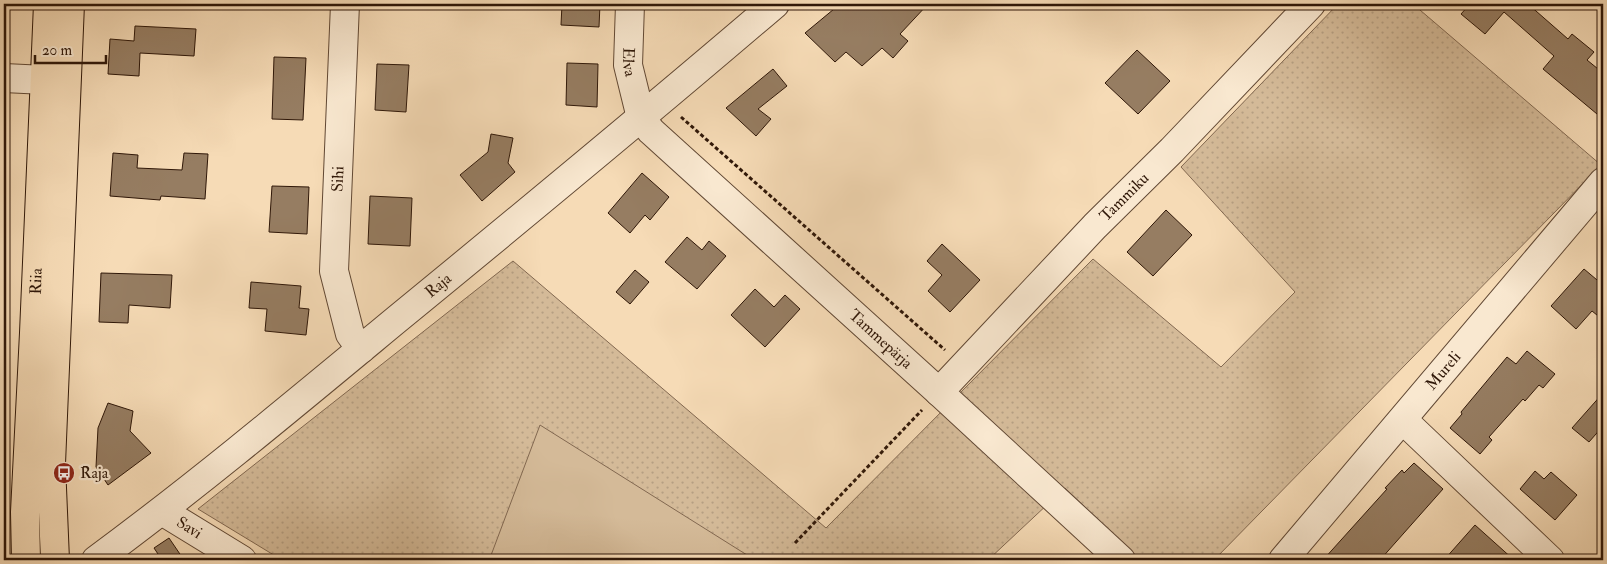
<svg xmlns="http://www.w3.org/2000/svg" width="1607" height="564" font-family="'IM FELL Double Pica',serif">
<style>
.grass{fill:url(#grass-dots);stroke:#826850}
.garden{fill:#d4ba98;stroke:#826850}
.building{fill:#967d62;stroke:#2f1708}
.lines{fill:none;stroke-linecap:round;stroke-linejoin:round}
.minor-casing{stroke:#614834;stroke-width:30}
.highway-casing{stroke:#2f1708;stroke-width:30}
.path{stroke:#2f1708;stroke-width:3;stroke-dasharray:4 2.5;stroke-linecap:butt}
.minor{stroke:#f9e8d0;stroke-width:28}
.highway{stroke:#f6dbb6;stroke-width:28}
.labels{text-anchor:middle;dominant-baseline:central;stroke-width:4.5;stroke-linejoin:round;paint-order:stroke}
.street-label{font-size:16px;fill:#2f1708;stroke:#f9e8d0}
.poi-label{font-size:16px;fill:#2f1708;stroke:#f9e8d0;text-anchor:start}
</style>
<defs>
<pattern id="grass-dots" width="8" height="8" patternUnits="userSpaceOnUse" patternTransform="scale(1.25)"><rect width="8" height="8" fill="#d4ba98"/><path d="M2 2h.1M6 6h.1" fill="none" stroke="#b69f82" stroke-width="1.8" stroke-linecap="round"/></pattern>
</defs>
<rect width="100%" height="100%" fill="#f6dbb6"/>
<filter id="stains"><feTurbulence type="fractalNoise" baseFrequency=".004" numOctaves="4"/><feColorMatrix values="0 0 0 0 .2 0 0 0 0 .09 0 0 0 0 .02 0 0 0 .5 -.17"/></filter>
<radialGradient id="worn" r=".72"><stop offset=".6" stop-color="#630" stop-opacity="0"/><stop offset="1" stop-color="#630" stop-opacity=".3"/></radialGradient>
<path class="grass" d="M 1338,4 L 1413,4 L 1601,165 L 1214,560 L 1140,560 L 1065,488 L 988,560 L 282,560 L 198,509 L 513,261 L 826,528 L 1093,259 L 1221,367 L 1295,292 L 1181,167 Z"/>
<path class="garden" d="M 540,425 L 747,555 L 743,560 L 494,560 L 490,558 Z"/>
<path class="building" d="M 562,4 L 600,4 L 599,27 L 561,25 Z
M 840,4 L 928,4 L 900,34 L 908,41 L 893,58 L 882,48 L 862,66 L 846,52 L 835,62 L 805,33 Z
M 1470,4 L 1528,4 L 1568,39 L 1572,34 L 1594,52 L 1587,60 L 1603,73 L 1603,119 L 1543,69 L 1554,56 L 1504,12 L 1485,34 L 1461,14 Z
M 135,26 L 196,29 L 194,56 L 140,53 L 139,76 L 108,74 L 110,39 L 134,41 Z
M 1137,50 L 1170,81 L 1138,114 L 1105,83 Z
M 274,57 L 306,58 L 303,120 L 272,119 Z
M 567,63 L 598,64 L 597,107 L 566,105 Z
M 377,64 L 409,65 L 406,112 L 375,110 Z
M 773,69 L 787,86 L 758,109 L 771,119 L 756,136 L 726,108 Z
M 491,134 L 513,138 L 508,163 L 515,172 L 482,201 L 460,175 L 488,152 Z
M 113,153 L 138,155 L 137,168 L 182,170 L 184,153 L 208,154 L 205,199 L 161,196 L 160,200 L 110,196 Z
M 642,173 L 669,197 L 650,220 L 645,215 L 630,233 L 608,213 Z
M 272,186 L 309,187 L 307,234 L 269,232 Z
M 370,196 L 412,198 L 410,246 L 368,244 Z
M 1166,210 L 1192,235 L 1153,276 L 1127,252 Z
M 687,237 L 702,250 L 709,241 L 726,256 L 697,289 L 665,262 Z
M 942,244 L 980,280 L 950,312 L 928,291 L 942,275 L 927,261 Z
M 1584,269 L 1603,285 L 1603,320 L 1592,311 L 1576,329 L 1551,306 Z
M 635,270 L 649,282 L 630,304 L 616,292 Z
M 101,273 L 172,275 L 170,308 L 129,305 L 128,323 L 99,322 Z
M 251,282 L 301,286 L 299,308 L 309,309 L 306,335 L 265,331 L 267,309 L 249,308 Z
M 755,289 L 774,307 L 785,295 L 800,309 L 765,347 L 731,315 Z
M 1527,351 L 1555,374 L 1543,388 L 1539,385 L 1525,401 L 1523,399 L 1489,437 L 1492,440 L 1480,454 L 1450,428 L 1462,414 L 1461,412 L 1507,357 L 1516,364 Z
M 1603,393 L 1603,426 L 1589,442 L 1572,428 Z
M 108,403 L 133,411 L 130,431 L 151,453 L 108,485 L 96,467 L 98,428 Z
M 1414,463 L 1443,489 L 1380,560 L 1323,560 L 1387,489 L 1385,488 L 1402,470 L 1404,473 Z
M 1535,471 L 1544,479 L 1551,472 L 1577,495 L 1555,520 L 1520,489 Z
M 1475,525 L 1514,560 L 1444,560 Z
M 169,538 L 184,560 L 162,560 L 154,548 Z"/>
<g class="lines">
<g class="minor-casing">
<g id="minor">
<path d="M 345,4 L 334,271 L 350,334 L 361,349"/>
<path id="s1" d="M 630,4 L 628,65 L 641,118 L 651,131 L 939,392 L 1121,560"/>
<path d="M 4,78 L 66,81"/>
<path id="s2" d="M 939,392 L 1095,226 L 1172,150 L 1311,4"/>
<path d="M 1403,420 L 1550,560"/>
<path id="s3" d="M 162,511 L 242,560"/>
<path id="s4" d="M 96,560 C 199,484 297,402 396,320 C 523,216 650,111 775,4"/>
<path id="s5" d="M 1283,560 L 1603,182"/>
</g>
</g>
<g class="highway-casing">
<g id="highway">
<path id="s6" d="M 26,560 L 25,512 L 34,333 L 48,4"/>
<path d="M 55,560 L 51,464 L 70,4"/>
</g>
</g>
<path class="path" d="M 681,117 L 945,350
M 795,543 L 922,410"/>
<use href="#minor" class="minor"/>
<use href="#highway" class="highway"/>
</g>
<defs>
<g id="bus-disc" transform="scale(1.125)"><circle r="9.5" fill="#8f2418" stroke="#f9e8d0"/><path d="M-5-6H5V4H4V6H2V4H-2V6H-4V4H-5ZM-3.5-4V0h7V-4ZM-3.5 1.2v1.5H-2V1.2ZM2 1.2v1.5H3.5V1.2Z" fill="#fff"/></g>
</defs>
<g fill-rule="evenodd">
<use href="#bus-disc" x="64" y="473"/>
</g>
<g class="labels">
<g class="street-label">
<text stroke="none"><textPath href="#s1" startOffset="58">Elva</textPath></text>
<text transform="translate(338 179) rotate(-88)">Sihi</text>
<text stroke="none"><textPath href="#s2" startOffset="269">Tammiku</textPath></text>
<text stroke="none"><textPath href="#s6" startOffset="279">Riia</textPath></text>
<text stroke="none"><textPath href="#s4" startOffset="439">Raja</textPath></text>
<text stroke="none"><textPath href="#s1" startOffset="442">Tammepärja</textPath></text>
<text stroke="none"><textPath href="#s5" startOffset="248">Mureli</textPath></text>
<text stroke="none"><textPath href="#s3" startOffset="32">Savi</textPath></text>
</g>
<g class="poi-label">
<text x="80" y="473">Raja</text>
</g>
</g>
<rect width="1607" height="564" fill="none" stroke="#f6dbb6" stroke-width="20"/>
<rect x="5" y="5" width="1597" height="554" fill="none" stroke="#2f1708" stroke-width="2.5"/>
<rect x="10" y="10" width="1587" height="544" fill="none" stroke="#2f1708"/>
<path d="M35 55v8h71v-8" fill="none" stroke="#2f1708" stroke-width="2.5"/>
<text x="42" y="55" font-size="15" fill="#2f1708" stroke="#f9e8d0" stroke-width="4" paint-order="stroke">20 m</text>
<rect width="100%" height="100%" filter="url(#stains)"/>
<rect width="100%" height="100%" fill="url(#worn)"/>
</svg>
